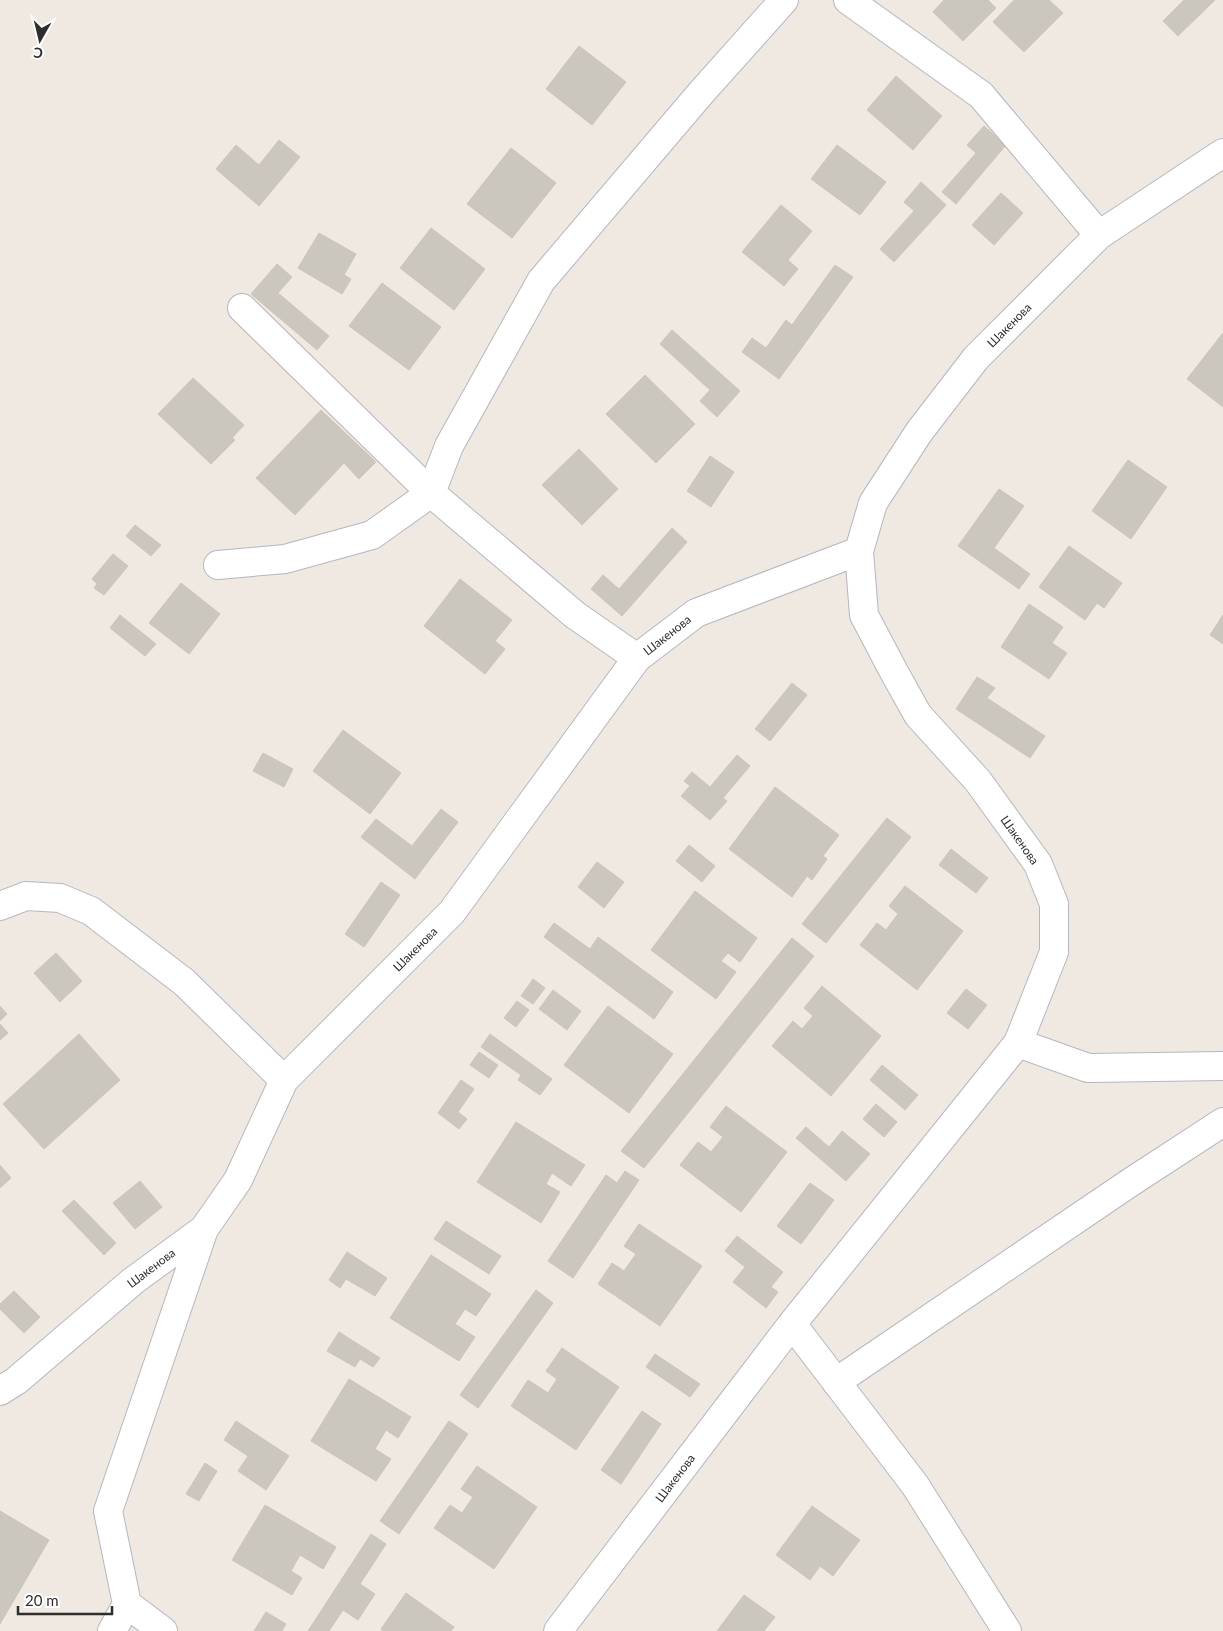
<svg xmlns="http://www.w3.org/2000/svg" width="1223" height="1631" font-family="Lato,sans-serif">
<style>
.building{fill:#cbc7bf;stroke:#cbc5ba}
.lines{fill:none;stroke-linecap:round;stroke-linejoin:round}
.minor-casing{stroke:#b4b7c1;stroke-width:30}
.minor{stroke:#fff;stroke-width:28}
.labels{text-anchor:middle;dominant-baseline:central;stroke-width:4;stroke-linejoin:round;paint-order:stroke}
.street-label{font-size:12px;fill:#2e2e2e;stroke:#fff}
</style>
<rect width="100%" height="100%" fill="#efe9e1"/>
<path class="building" d="M 944,0 L 988,0 L 996,8 L 963,41 L 933,12 Z
M 1014,0 L 1049,0 L 1063,13 L 1024,52 L 993,22 Z
M 1184,0 L 1215,0 L 1178,36 L 1163,21 Z
M 579,46 L 626,82 L 592,125 L 546,89 Z
M 896,76 L 942,116 L 913,150 L 867,110 Z
M 984,126 L 1006,145 L 956,204 L 942,192 L 976,153 L 967,145 Z
M 279,140 L 300,157 L 259,206 L 216,169 L 236,145 L 259,165 Z
M 837,145 L 886,182 L 860,215 L 811,179 Z
M 511,148 L 556,183 L 512,238 L 467,204 Z
M 921,182 L 946,205 L 894,262 L 880,249 L 914,211 L 904,202 Z
M 1001,193 L 1023,213 L 994,245 L 972,225 Z
M 781,205 L 812,231 L 788,260 L 798,269 L 784,286 L 742,252 Z
M 431,228 L 485,269 L 454,310 L 400,268 Z
M 319,233 L 356,254 L 344,275 L 351,279 L 342,294 L 298,268 Z
M 277,264 L 292,277 L 278,293 L 329,336 L 317,350 L 251,294 Z
M 835,265 L 853,277 L 779,379 L 742,352 L 752,338 L 766,348 L 786,320 L 792,325 Z
M 382,283 L 441,327 L 409,370 L 349,326 Z
M 672,330 L 740,391 L 717,417 L 700,401 L 710,390 L 660,344 Z
M 1223,333 L 1223,407 L 1187,379 Z
M 645,375 L 695,424 L 656,463 L 606,414 Z
M 193,378 L 244,425 L 232,438 L 235,440 L 211,464 L 158,414 Z
M 321,410 L 376,462 L 359,479 L 344,463 L 295,515 L 256,478 Z
M 579,449 L 618,489 L 582,525 L 542,485 Z
M 710,456 L 734,472 L 711,507 L 687,491 Z
M 1128,460 L 1167,487 L 1131,539 L 1092,511 Z
M 999,489 L 1024,506 L 994,548 L 1030,574 L 1019,589 L 958,546 Z
M 135,525 L 161,545 L 151,556 L 126,536 Z
M 672,528 L 687,542 L 622,616 L 591,589 L 603,575 L 619,589 Z
M 1069,546 L 1122,583 L 1104,608 L 1097,603 L 1085,620 L 1039,587 Z
M 113,554 L 128,566 L 104,595 L 94,588 L 97,584 L 92,579 Z
M 460,579 L 512,620 L 495,641 L 505,649 L 485,674 L 424,626 Z
M 181,583 L 220,614 L 189,654 L 149,623 Z
M 1029,604 L 1063,627 L 1052,643 L 1067,653 L 1049,679 L 1001,647 Z
M 120,615 L 156,644 L 145,656 L 110,628 Z
M 1223,615 L 1223,644 L 1210,635 Z
M 977,677 L 995,688 L 987,698 L 1045,736 L 1030,758 L 956,709 Z
M 792,683 L 807,695 L 770,741 L 755,729 Z
M 343,730 L 401,773 L 370,814 L 313,771 Z
M 263,753 L 293,769 L 284,787 L 253,771 Z
M 737,755 L 750,766 L 723,798 L 727,801 L 710,820 L 681,796 L 690,786 L 684,781 L 692,772 L 710,787 Z
M 775,787 L 839,835 L 823,856 L 827,859 L 812,880 L 807,876 L 792,897 L 729,849 Z
M 441,809 L 458,822 L 415,879 L 361,837 L 376,819 L 412,846 Z
M 887,818 L 911,837 L 826,943 L 802,924 Z
M 689,845 L 715,866 L 702,882 L 676,861 Z
M 951,849 L 988,878 L 976,893 L 939,865 Z
M 597,862 L 624,882 L 604,908 L 578,887 Z
M 381,882 L 400,895 L 364,947 L 345,934 Z
M 905,886 L 963,931 L 917,990 L 860,945 L 877,923 L 886,930 L 898,914 L 889,906 Z
M 695,891 L 757,938 L 740,962 L 728,953 L 721,961 L 736,972 L 716,999 L 651,950 Z
M 554,923 L 590,949 L 598,937 L 673,992 L 654,1019 L 544,937 Z
M 792,938 L 814,956 L 644,1168 L 621,1151 Z
M 56,953 L 82,981 L 60,1002 L 34,973 Z
M 533,979 L 545,988 L 533,1004 L 521,996 Z
M 822,986 L 881,1036 L 831,1096 L 772,1046 L 793,1021 L 802,1029 L 813,1016 L 804,1008 Z
M 966,989 L 987,1005 L 968,1029 L 947,1013 Z
M 553,990 L 581,1011 L 567,1030 L 539,1009 Z
M 517,1001 L 529,1010 L 516,1027 L 504,1018 Z
M 0,1006 L 7,1014 L 0,1021 Z
M 608,1006 L 673,1054 L 629,1113 L 564,1065 Z
M 0,1024 L 8,1033 L 0,1040 Z
M 79,1034 L 120,1080 L 44,1149 L 3,1104 Z
M 490,1034 L 552,1079 L 540,1095 L 518,1080 L 521,1075 L 481,1047 Z
M 479,1052 L 498,1065 L 489,1078 L 470,1065 Z
M 882,1065 L 918,1095 L 905,1110 L 870,1080 Z
M 461,1080 L 474,1089 L 458,1112 L 467,1119 L 459,1129 L 438,1113 Z
M 876,1104 L 897,1122 L 884,1137 L 863,1119 Z
M 726,1106 L 787,1152 L 741,1212 L 680,1165 L 698,1142 L 711,1152 L 723,1137 L 710,1127 Z
M 516,1122 L 585,1165 L 571,1186 L 552,1173 L 546,1184 L 560,1192 L 541,1223 L 477,1182 Z
M 806,1127 L 829,1147 L 842,1131 L 870,1154 L 846,1181 L 796,1138 Z
M 0,1165 L 11,1178 L 0,1188 Z
M 625,1171 L 639,1180 L 573,1278 L 548,1261 L 606,1175 L 617,1183 Z
M 140,1181 L 162,1207 L 135,1229 L 113,1203 Z
M 810,1183 L 834,1200 L 801,1244 L 777,1226 Z
M 74,1200 L 116,1243 L 104,1255 L 62,1211 Z
M 446,1221 L 501,1256 L 489,1274 L 434,1239 Z
M 639,1224 L 702,1266 L 660,1326 L 598,1284 L 612,1263 L 624,1271 L 636,1254 L 624,1246 Z
M 737,1236 L 783,1272 L 771,1287 L 778,1292 L 766,1308 L 733,1282 L 745,1267 L 725,1251 Z
M 347,1252 L 387,1278 L 375,1296 L 346,1279 L 340,1288 L 329,1280 Z
M 431,1255 L 491,1294 L 476,1316 L 465,1309 L 455,1324 L 475,1337 L 459,1361 L 390,1318 Z
M 536,1290 L 553,1303 L 478,1408 L 460,1395 Z
M 14,1291 L 40,1317 L 24,1333 L 0,1309 L 0,1304 Z
M 339,1332 L 380,1358 L 373,1367 L 360,1359 L 355,1367 L 327,1351 Z
M 562,1348 L 619,1387 L 576,1450 L 511,1406 L 528,1380 L 548,1393 L 557,1379 L 546,1371 Z
M 655,1354 L 700,1384 L 690,1397 L 646,1367 Z
M 349,1379 L 411,1417 L 398,1438 L 386,1430 L 375,1449 L 391,1459 L 376,1481 L 311,1441 Z
M 642,1411 L 661,1424 L 621,1484 L 601,1470 Z
M 236,1421 L 289,1456 L 266,1490 L 238,1471 L 248,1456 L 224,1440 Z
M 449,1421 L 468,1434 L 399,1534 L 380,1521 Z
M 205,1463 L 217,1471 L 199,1501 L 186,1494 Z
M 477,1466 L 537,1507 L 494,1569 L 434,1528 L 450,1505 L 462,1513 L 473,1497 L 461,1489 Z
M 265,1505 L 336,1547 L 323,1569 L 300,1555 L 291,1571 L 302,1578 L 292,1595 L 232,1560 Z
M 812,1506 L 860,1540 L 833,1576 L 820,1566 L 810,1580 L 776,1555 Z
M 0,1511 L 49,1540 L 0,1624 Z
M 371,1534 L 386,1544 L 360,1584 L 375,1594 L 358,1620 L 343,1610 L 329,1631 L 308,1631 Z
M 406,1593 L 454,1627 L 451,1631 L 383,1631 L 381,1629 Z
M 744,1595 L 775,1617 L 764,1631 L 717,1631 Z
M 266,1612 L 286,1624 L 282,1631 L 254,1631 Z"/>
<g class="lines">
<g class="minor-casing">
<path id="minor" d="M 848,0 L 981,95 L 1099,235
M 242,308 L 431,493 L 575,615 L 637,658
M 218,565 L 285,559 L 372,535 L 431,493 L 449,446 L 541,281 L 700,94 L 784,0
M 0,906 L 26,896 L 60,898 L 91,911 L 184,982 L 284,1080
M 1018,1043 L 1088,1068 L 1223,1066
M 792,1324 L 915,1485 L 1007,1631
M 836,1382 L 1131,1182 L 1223,1122
M 0,1391 L 16,1381 L 133,1281 L 204,1229 L 238,1180 L 284,1080 L 452,912 L 637,658 L 696,613 L 859,551
M 112,1631 L 127,1604
M 163,1631 L 127,1604 L 108,1511 L 204,1229
M 558,1631 L 792,1324 L 1018,1043 L 1054,952 L 1054,904 L 1038,864 L 978,781 L 918,715 L 894,672 L 864,615 L 859,551 L 873,503 L 919,432 L 976,358 L 1099,235 L 1223,153"/>
</g>
<use href="#minor" class="minor"/>
</g>
<g class="labels">
<g class="street-label">
<text transform="translate(1009 325) rotate(-45)">Шакенова</text>
<text transform="translate(667 635) rotate(-38)">Шакенова</text>
<text transform="translate(1020 840) rotate(55)">Шакенова</text>
<text transform="translate(415 949) rotate(-45)">Шакенова</text>
<text transform="translate(151 1268) rotate(-37)">Шакенова</text>
<text transform="translate(675 1478) rotate(-53)">Шакенова</text>
</g>
</g>
<g transform="translate(40 40) rotate(188)" stroke="#ffffff" stroke-width="4" paint-order="stroke">
<path d="M0-4L9 19L0 12L-9 19Z" fill="#2e2e2e"/>
<text y="-8" font-size="14" font-weight="bold" text-anchor="middle" fill="#2e2e2e">С</text>
</g>
<path d="M18 1606v8h94v-8" fill="none" stroke="#2e2e2e" stroke-width="2.5"/>
<text x="25" y="1606" font-size="15" fill="#2e2e2e" stroke="#ffffff" stroke-width="4" paint-order="stroke">20 m</text>
</svg>
